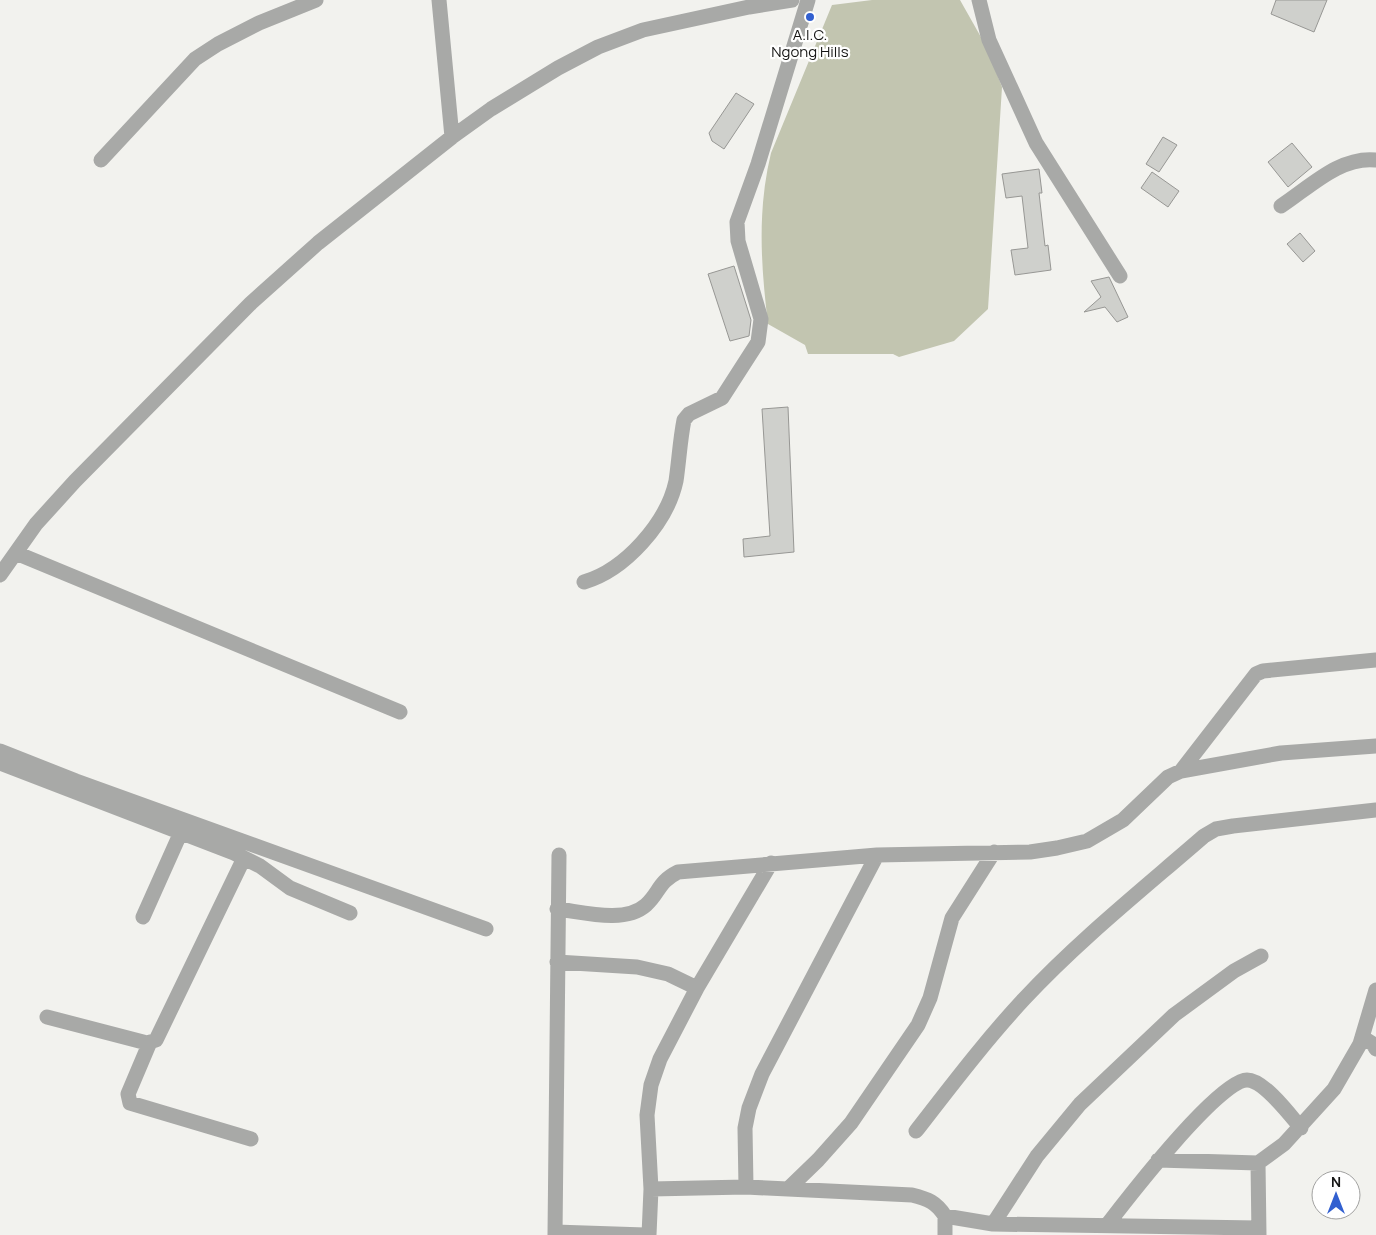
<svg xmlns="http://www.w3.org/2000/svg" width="1376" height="1235" font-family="Manrope,sans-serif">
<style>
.green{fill:#c2c5b0}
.building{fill:#cfd0cc;stroke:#979794}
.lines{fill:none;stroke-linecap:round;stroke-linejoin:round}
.minor{stroke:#a8a9a7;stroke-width:15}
.poi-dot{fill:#3260d0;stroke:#fff;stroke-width:2}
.labels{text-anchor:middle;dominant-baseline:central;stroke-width:4.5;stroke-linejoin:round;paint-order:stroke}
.poi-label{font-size:15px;fill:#161615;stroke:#fff}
</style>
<rect width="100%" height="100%" fill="#f2f2ee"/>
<path class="green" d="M 872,0 L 960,0 L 986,46 L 1002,87 L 988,309 L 954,341 L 899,357 L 893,354 L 808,354 L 805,345 L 768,324 C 761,266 757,211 771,153 L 832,5 Z"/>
<path class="building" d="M 1276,0 L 1327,0 L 1314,32 L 1271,14 Z
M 736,93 L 754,104 L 724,149 L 712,141 L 709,133 Z
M 1163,137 L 1177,145 L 1159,172 L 1146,164 Z
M 1292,143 L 1312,167 L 1288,187 L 1268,162 Z
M 1039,169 L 1042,193 L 1039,193 L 1045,246 L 1048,245 L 1051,270 L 1015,275 L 1011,250 L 1028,248 L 1022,196 L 1006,198 L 1002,174 Z
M 1152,172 L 1179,191 L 1168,207 L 1141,188 Z
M 1300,233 L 1315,251 L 1303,262 L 1287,244 Z
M 734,266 L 751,320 L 749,336 L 730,341 L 708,274 Z
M 1109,277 L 1128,317 L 1117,322 L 1105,307 L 1084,312 L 1101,297 L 1091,281 Z
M 788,407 L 794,552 L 744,557 L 743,539 L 770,536 L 762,409 Z"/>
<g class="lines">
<path class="minor" d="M 439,0 L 452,137
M 979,0 L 989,40 L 1036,143 L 1120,276
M 101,160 L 195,59 L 218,44 L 259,23 L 316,0
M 1281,206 C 1310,187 1340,156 1376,160
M 16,553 L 400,712
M 0,575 L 36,524 L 75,481 L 251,303 L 318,243 L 452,137 L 491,109 L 558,68 L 598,47 L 643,30 L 749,7 L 792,0
M 584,582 C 625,570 667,523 676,481 C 679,461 680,440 684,420 L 689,414 L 722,398 L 758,342 L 761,319 L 738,241 L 737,222 L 758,164 L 808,0
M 0,751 L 76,781 L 486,929
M 0,763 L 234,853 L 260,866 L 290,888 L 350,913
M 1181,771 L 1256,674 L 1263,671 L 1376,660
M 557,909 C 583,912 625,924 646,905 C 660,892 658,882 678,872 L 877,855 L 1030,852 L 1057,848 L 1087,841 L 1123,820 L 1168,777 L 1181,771 L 1281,753 L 1376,746
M 143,917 L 181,832
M 557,962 L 637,967 L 668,974 L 697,988
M 47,1017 L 147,1043 L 156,1040 L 244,858
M 1362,1037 L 1373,1044 L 1376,1049
M 150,1042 L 128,1094 L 130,1103 L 251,1139
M 916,1131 C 951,1086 985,1041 1024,999 C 1079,940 1143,889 1204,836 L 1216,829 L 1233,826 L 1376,810
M 1158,1160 L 1258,1163 L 1284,1144 L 1334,1089 L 1360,1044 L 1376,990
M 1258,1163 L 1259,1235
M 746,1187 L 745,1128 L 749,1108 L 762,1074 L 877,855
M 651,1189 L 746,1187 L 912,1195 C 928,1199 936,1202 945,1216 L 993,1224 L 1258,1228
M 788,1189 L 818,1160 L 851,1123 L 918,1025 L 930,998 L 952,918 L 994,852
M 993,1224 L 1037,1156 L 1080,1104 L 1174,1015 L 1234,971 L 1261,956
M 1107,1225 C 1127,1199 1219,1080 1247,1080 C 1264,1080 1290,1115 1301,1128
M 555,1232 L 645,1235
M 555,1235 L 559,855
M 649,1235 L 651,1189 L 647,1115 L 651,1085 L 660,1059 L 697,988 L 771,863
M 945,1235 L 945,1216"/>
</g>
<circle class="poi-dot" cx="810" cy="17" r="5"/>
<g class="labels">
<g class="poi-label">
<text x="810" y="34">A.I.C.<tspan x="810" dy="17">Ngong Hills</tspan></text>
</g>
</g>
<g transform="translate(1336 1195)"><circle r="24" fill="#ffffff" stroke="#a2a2a1"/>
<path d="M0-4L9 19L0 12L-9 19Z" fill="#3260d0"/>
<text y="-8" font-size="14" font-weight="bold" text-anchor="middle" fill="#161615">N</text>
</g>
</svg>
